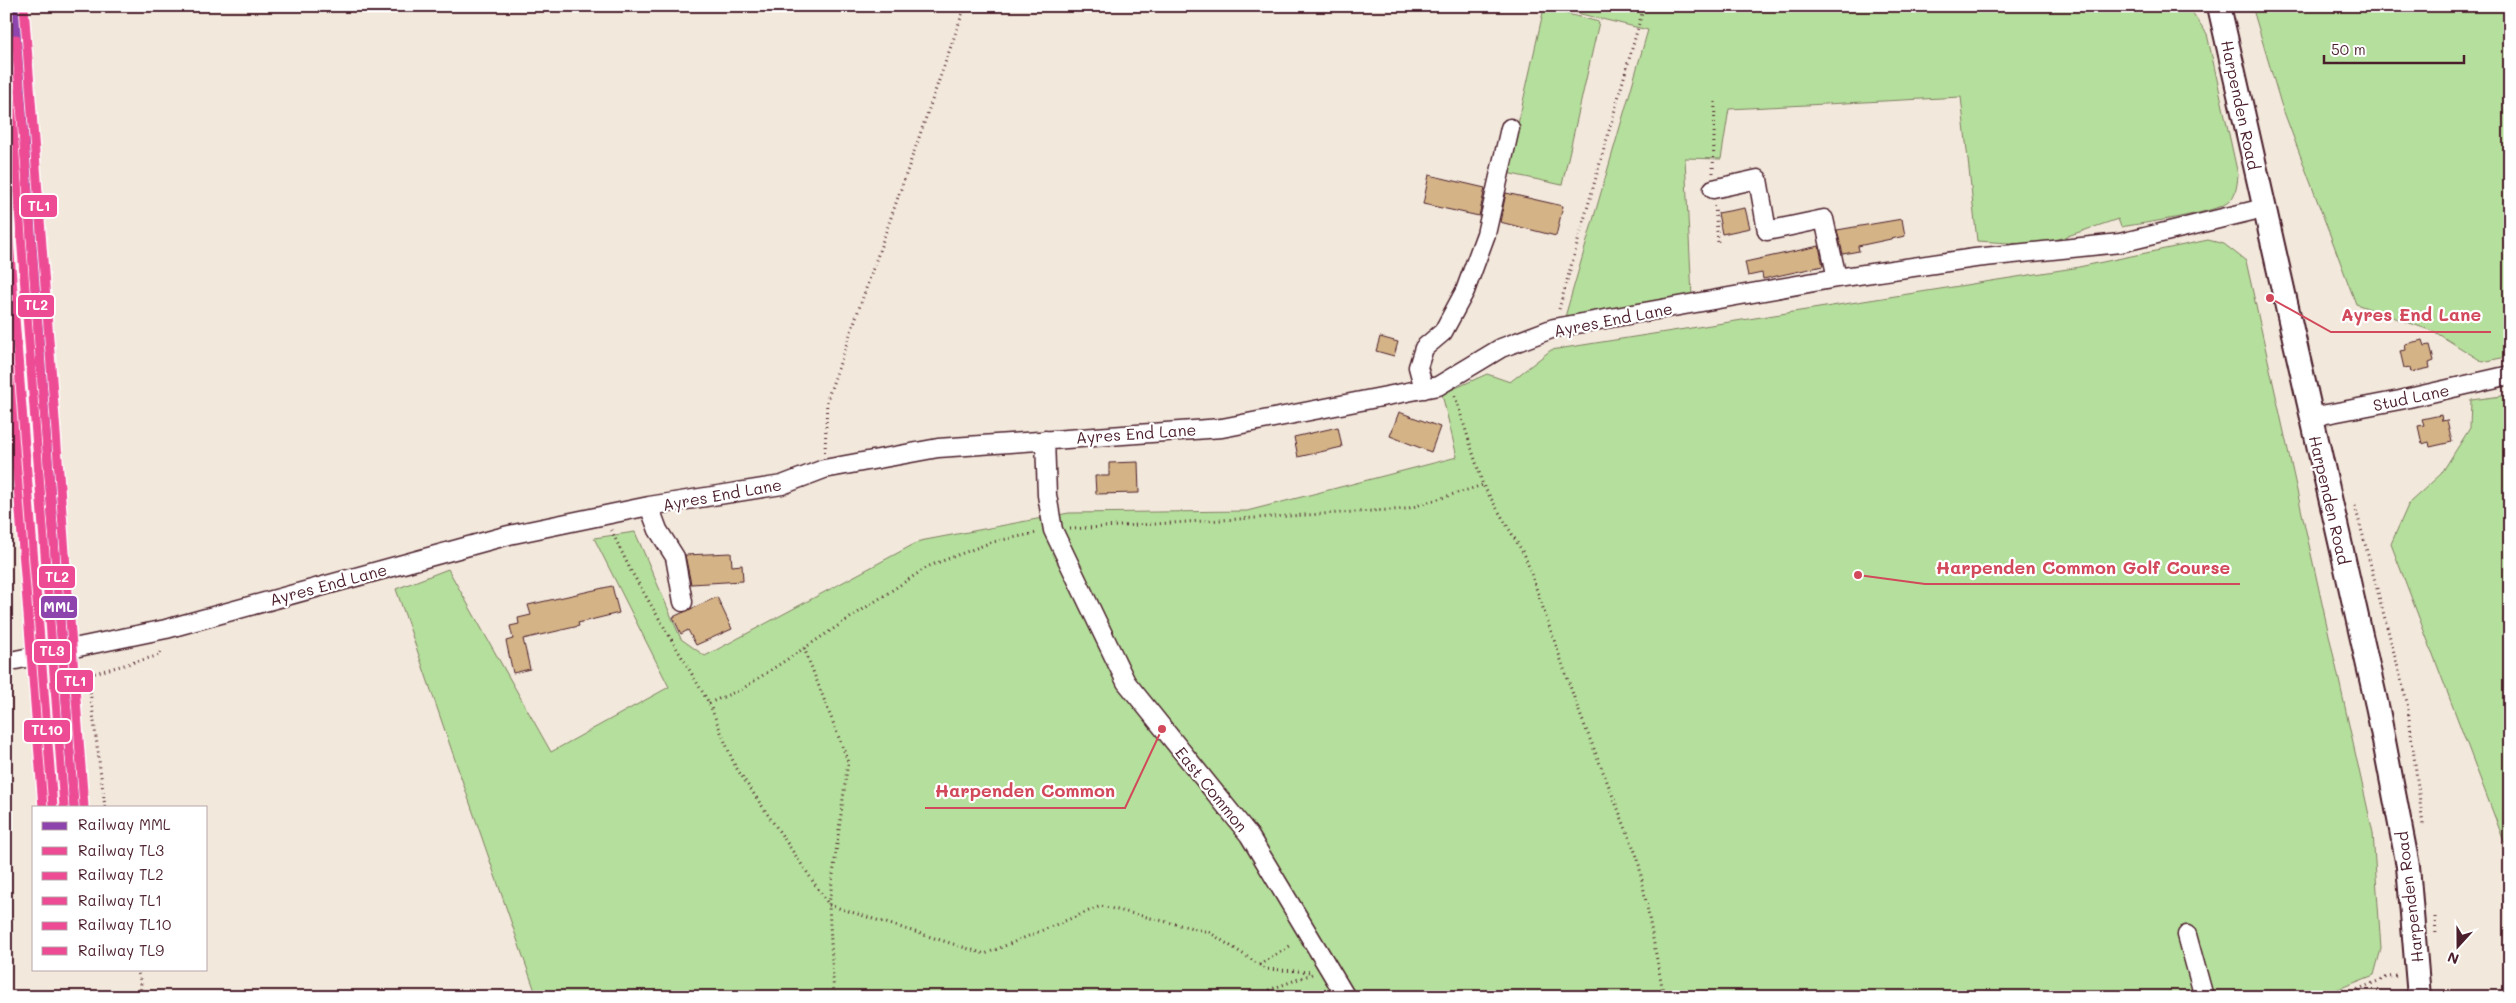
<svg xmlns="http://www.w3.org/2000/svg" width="2516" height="1003" font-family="Mali,sans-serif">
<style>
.green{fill:#b5df9c;stroke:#807f64}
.building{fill:#d4b387;stroke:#4a1f2b}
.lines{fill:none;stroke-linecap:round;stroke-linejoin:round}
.minor-casing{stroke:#4a1f2b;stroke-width:21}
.major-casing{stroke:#4a1f2b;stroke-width:26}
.path{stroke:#4a1f2b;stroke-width:3;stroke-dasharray:1 4;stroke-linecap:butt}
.minor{stroke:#fff;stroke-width:18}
.major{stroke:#fff;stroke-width:22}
.rail-1-casing{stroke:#fff;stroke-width:12}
.rail-2-casing{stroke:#fff;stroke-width:12}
.rail-3-casing{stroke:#fff;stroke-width:12}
.rail-4-casing{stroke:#fff;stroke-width:12}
.rail-5-casing{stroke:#fff;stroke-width:12}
.rail-6-casing{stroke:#fff;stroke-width:12}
.rail-1{stroke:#8e44ad;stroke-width:9}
.rail-2{stroke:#ee4b95;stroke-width:9}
.rail-3{stroke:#ee4b95;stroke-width:9}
.rail-4{stroke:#ee4b95;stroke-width:9}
.rail-5{stroke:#ee4b95;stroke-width:9}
.rail-6{stroke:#ee4b95;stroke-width:9}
.labels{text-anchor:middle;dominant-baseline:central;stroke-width:4.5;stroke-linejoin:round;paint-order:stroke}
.street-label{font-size:16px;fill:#4a1f2b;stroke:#fff}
.leader{fill:none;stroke:#d1495b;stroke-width:2}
.callout-dot{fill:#d1495b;stroke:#fff;stroke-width:2}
.callout-label{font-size:18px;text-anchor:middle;font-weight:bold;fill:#d1495b;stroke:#fff;stroke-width:4.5;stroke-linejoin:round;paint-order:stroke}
.line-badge{stroke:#fff;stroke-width:2}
.badge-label{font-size:14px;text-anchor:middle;font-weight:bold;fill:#fff}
</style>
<rect width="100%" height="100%" fill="#f2e8db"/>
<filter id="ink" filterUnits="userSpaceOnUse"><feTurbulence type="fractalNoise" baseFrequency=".02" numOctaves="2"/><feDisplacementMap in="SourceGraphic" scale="10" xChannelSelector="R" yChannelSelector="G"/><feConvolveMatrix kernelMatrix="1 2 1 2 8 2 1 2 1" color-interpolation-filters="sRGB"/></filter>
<g filter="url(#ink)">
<path class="green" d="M 1547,6 L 2188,6 L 2207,34 L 2238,175 C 2237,186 2236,197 2227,203 C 2211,214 2143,223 2121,227 L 2118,219 L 2041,245 L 1977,241 L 1961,97 L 1729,109 L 1721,159 L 1685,158 L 1692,296 L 1565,317 L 1648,30 Z
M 2252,6 L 2510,6 L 2510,356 L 2483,362 L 2435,332 L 2356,304 L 2281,104 Z
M 1544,8 L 1599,22 L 1562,185 L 1507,173 Z
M 2208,240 L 2224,244 L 2246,261 L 2373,833 L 2381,949 L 2374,975 L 2318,997 L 537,997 L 396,589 L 448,569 L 551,752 L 669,687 L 594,538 L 635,532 L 681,639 L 705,656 L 920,541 L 1069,513 L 1247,511 L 1457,457 L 1442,394 L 1487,374 L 1510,382 L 1551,350 L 2074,268 Z
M 2510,395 L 2510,857 L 2391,544 L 2409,503 L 2441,474 L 2470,428 L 2471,400 Z"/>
<path class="building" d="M 1429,175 L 1485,188 L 1479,216 L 1423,204 Z
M 1506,193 L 1563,206 L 1556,236 L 1500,222 Z
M 1745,208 L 1750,228 L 1722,234 L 1718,213 Z
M 1902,219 L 1905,236 L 1858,246 L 1859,251 L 1843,254 L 1837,230 Z
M 1819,246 L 1823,266 L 1763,279 L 1762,273 L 1748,276 L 1745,262 Z
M 1380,337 L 1398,342 L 1394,356 L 1376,351 Z
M 2423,340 L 2425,346 L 2430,345 L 2434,361 L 2429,363 L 2430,368 L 2411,372 L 2410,367 L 2404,368 L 2400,351 L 2406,350 L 2405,344 Z
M 1399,412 L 1440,427 L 1431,452 L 1390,436 Z
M 2441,415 L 2442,421 L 2447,420 L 2452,442 L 2430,447 L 2429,442 L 2422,444 L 2418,426 L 2424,425 L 2422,419 Z
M 1338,427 L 1342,447 L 1298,457 L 1294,437 Z
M 1138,462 L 1139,493 L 1096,494 L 1095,476 L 1109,476 L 1109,463 Z
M 731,553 L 732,566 L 742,565 L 743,581 L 691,584 L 685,555 Z
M 612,586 L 619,613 L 578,623 L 579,626 L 523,639 L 530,669 L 513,673 L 506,641 L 513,639 L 510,626 L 519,624 L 518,618 L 531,615 L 528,605 Z
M 717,597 L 732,629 L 696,645 L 688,630 L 681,634 L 673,617 Z"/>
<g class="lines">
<g class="minor-casing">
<path id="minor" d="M 1713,189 L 1758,179 L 1767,231 L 1824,219 L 1837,278
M 1424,389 L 1418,367 L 1424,348 L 1443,332 L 1465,291 L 1486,234 L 1510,128
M 2311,417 L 2400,400 L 2510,375
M 1045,440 L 1047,495 L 1053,530 L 1126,682 L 1249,835 L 1346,997
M 649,506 L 658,530 L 675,557 L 683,602
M 6,662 L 166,629 L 509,535 L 649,506 L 782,485 L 824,469 L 938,448 L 1222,428 L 1438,386 L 1501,348 L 1554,328 L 1837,278 L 1975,258 L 2120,243 L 2264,208
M 2187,935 L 2204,997"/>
</g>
<g class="major-casing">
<path id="major" d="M 2219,6 L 2378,710 L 2408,866 L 2419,997"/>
</g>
<path class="path" d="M 1713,173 L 1715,102
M 1715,206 L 1718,243
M 1559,309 L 1644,6
M 1455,396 L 1483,485 L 1525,556 L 1578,709 L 1638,859 L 1664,997
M 825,452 L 827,400 L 965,6
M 2355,506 L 2407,702 L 2423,825
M 1070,529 L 1406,509 L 1483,485
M 611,530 L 631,571 L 709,703 L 735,766 L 829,905 L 985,954 L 1101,906 L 1209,932 L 1266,969 L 1311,972
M 804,648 L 848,761 L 829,905 L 834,997
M 709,703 L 742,689 L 929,566 L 992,542 L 1037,533
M 105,807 L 88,675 L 160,655 L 161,648
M 2435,917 L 2436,936
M 1259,965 L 1293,944
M 137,969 L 141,983 L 140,997
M 1250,997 L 1312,974
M 2339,997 L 2388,977 L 2398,976"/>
<use href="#minor" class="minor"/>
<use href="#major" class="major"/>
<g class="rail-1-casing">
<path id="rail-1" d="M 14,6 L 74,807"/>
</g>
<g class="rail-2-casing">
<path id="rail-2" d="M 6,36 L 64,807"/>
</g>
<g class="rail-3-casing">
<path id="rail-3" d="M 16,39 L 74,806"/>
</g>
<g class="rail-4-casing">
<path id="rail-4" d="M 24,6 L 84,806"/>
</g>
<g class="rail-5-casing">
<path id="rail-5" d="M 6,202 L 53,807"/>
</g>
<g class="rail-6-casing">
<path id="rail-6" d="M 6,332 L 43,807"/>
</g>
<use href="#rail-1" class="rail-1"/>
<use href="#rail-2" class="rail-2"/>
<use href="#rail-3" class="rail-3"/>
<use href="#rail-4" class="rail-4"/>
<use href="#rail-5" class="rail-5"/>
<use href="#rail-6" class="rail-6"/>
</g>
</g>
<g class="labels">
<g class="street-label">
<text transform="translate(2241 105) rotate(78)">Harpenden Road</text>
<text transform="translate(1613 319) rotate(-11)">Ayres End Lane</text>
<text transform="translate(2411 397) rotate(-12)">Stud Lane</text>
<text transform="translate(1136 433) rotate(-4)">Ayres End Lane</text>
<text transform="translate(722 494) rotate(-10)">Ayres End Lane</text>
<text transform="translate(2330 500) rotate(77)">Harpenden Road</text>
<text transform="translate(328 584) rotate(-15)">Ayres End Lane</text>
<text transform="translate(1212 789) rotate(51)">East Common</text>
<text transform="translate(2409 897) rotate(-97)">Harpenden Road</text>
</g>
</g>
<path class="leader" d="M2270 298L2331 332H2491M1858 575L1925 584H2240M1162 729L1125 808H925"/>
<g class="callout-dot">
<circle cx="2270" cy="298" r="5"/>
<circle cx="1858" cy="575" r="5"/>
<circle cx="1162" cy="729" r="5"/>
</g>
<g class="callout-label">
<text x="2411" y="321">Ayres End Lane</text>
<text x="2083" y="574">Harpenden Common Golf Course</text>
<text x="1025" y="797">Harpenden Common</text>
</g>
<g class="line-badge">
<rect x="20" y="194" width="38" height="24" rx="5" fill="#ee4b95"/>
<rect x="17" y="294" width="38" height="24" rx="5" fill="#ee4b95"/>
<rect x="38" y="565" width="38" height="24" rx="5" fill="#ee4b95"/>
<rect x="40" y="595" width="38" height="24" rx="5" fill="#8e44ad"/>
<rect x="33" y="640" width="38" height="24" rx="5" fill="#ee4b95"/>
<rect x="56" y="669" width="38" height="24" rx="5" fill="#ee4b95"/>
<rect x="23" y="719" width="48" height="24" rx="5" fill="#ee4b95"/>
</g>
<g class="badge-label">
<text x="39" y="211">TL1</text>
<text x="36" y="310">TL2</text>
<text x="57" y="582">TL2</text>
<text x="59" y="612">MML</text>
<text x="52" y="656">TL3</text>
<text x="75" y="686">TL1</text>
<text x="47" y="735">TL10</text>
</g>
<rect width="2516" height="1003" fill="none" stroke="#fff" stroke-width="25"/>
<rect x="12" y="12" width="2491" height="978" fill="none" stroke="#4a1f2b" stroke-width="2" filter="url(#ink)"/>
<rect x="32" y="806" width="175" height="165" fill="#ffffff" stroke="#b7a5aa"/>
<rect x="42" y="822" width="25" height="8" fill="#8e44ad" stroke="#b7a5aa"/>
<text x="78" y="830" font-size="15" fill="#4a1f2b">Railway MML</text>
<rect x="42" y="847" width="25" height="8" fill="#ee4b95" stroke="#b7a5aa"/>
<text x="78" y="856" font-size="15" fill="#4a1f2b">Railway TL3</text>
<rect x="42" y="872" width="25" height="8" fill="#ee4b95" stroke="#b7a5aa"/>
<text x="78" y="880" font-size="15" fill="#4a1f2b">Railway TL2</text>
<rect x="42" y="897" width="25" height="8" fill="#ee4b95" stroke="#b7a5aa"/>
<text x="78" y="906" font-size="15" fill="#4a1f2b">Railway TL1</text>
<rect x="42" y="922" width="25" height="8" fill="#ee4b95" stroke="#b7a5aa"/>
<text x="78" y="930" font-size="15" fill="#4a1f2b">Railway TL10</text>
<rect x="42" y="947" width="25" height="8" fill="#ee4b95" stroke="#b7a5aa"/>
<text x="78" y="956" font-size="15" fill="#4a1f2b">Railway TL9</text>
<g transform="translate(2458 946) rotate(201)" stroke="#ffffff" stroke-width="4" paint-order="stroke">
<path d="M0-4L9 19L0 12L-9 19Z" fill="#4a1f2b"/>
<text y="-8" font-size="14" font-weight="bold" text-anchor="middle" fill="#4a1f2b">N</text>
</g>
<path d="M2324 55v8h140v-8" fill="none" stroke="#4a1f2b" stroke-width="2.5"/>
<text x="2331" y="55" font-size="15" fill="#4a1f2b" stroke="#ffffff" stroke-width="4" paint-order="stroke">50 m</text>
</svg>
